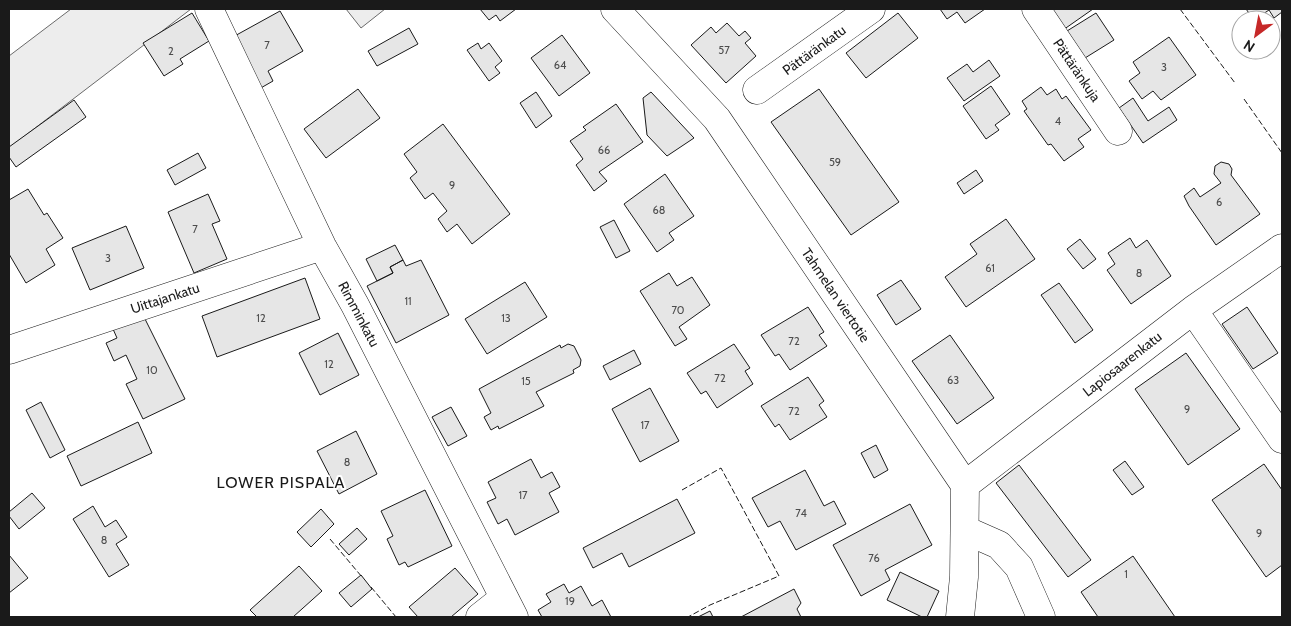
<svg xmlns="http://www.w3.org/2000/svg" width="1291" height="626" font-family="Cabin,sans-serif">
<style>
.green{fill:#ededed;stroke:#6a6a6a}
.building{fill:#e6e6e6;stroke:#1a1a1a}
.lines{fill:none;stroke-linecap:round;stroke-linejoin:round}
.minor-casing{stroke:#1a1a1a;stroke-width:29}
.minor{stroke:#fff;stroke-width:28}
.fence{stroke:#1a1a1a;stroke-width:1;stroke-dasharray:6 2.5;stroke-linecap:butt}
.labels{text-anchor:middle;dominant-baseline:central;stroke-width:4;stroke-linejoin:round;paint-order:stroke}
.number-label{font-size:11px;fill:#4d4d4d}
.street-label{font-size:14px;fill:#1a1a1a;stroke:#fff}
.quarter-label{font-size:16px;letter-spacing:1px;fill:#1a1a1a;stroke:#fff}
</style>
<rect width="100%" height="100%" fill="#fff"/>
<path class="green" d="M 71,9 L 191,9 L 9,148 L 9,56 Z
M 346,9 L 385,9 L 361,28 Z"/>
<path class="building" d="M 480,9 L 516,9 L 500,21 L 496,15 L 489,20 Z
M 940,9 L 985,9 L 965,23 L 957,12 L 947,19 Z
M 1048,9 L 1093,9 L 1063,30 Z
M 1246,9 L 1282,9 L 1282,12 L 1274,18 L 1269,10 L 1254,20 Z
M 280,11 L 303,51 L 268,71 L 273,81 L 259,89 L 231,38 Z
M 192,13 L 209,41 L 180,59 L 183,64 L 164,76 L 143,43 Z
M 898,13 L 918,38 L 866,78 L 846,53 Z
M 1096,13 L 1114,40 L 1085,58 L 1067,31 Z
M 727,23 L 739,36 L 745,31 L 751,38 L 745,43 L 756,56 L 726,83 L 691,45 L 711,27 L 716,33 Z
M 409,28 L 418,44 L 377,66 L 368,51 Z
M 562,35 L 590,73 L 559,96 L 531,58 Z
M 1169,37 L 1196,75 L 1161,100 L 1153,91 L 1142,99 L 1129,81 L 1140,73 L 1133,62 Z
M 478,43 L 481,49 L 489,43 L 502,61 L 495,67 L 500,73 L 489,81 L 467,50 Z
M 989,60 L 1000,76 L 964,101 L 947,78 L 967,64 L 973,72 Z
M 991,86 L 1010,114 L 995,125 L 999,130 L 986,139 L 963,106 Z
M 1041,87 L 1047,95 L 1056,89 L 1062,99 L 1066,96 L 1091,130 L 1078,139 L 1084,147 L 1064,161 L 1051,144 L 1048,145 L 1024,111 L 1027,109 L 1022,101 Z
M 358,89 L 380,118 L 326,158 L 304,129 Z
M 819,89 L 899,202 L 851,235 L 771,122 Z
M 536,92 L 552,116 L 536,128 L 520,103 Z
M 651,92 L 694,138 L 667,156 L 647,135 L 643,98 Z
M 1133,98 L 1148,121 L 1169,107 L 1177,120 L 1143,143 L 1119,108 Z
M 74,100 L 86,117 L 16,167 L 9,157 L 9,147 Z
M 616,104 L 643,142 L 599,172 L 607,181 L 594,191 L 576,165 L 583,159 L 570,141 L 586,130 L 583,127 Z
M 443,124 L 510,214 L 472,244 L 457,224 L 447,232 L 438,219 L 447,211 L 433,193 L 425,199 L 410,178 L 417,172 L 404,154 Z
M 198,153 L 206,168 L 175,185 L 167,170 Z
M 1221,162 L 1229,164 L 1232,169 L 1231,175 L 1260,214 L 1216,245 L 1189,206 L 1184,196 L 1194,188 L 1200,197 L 1221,183 L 1214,174 L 1215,166 Z
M 976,170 L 983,181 L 964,194 L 957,183 Z
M 665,174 L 694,216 L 669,233 L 674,240 L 657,252 L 624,204 Z
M 28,189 L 44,215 L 47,213 L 63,238 L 46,249 L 55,265 L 26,283 L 9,254 L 9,200 Z
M 208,194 L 220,221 L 212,224 L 227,259 L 194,273 L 168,212 Z
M 1006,219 L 1035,259 L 966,307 L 945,277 L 977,254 L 970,244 Z
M 614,220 L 630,251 L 616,258 L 600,227 Z
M 126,226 L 144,268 L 90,290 L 72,248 Z
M 1130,238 L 1136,248 L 1147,240 L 1171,276 L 1131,304 L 1107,270 L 1115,264 L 1108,253 Z
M 1080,239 L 1096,259 L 1083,269 L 1067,249 Z
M 395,245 L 403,260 L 390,267 L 393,273 L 377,281 L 366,259 Z
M 403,260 L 406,266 L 421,260 L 449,315 L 396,343 L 367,286 L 393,273 L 390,267 Z
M 669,273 L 677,286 L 692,277 L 710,305 L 679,327 L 687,339 L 675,346 L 640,291 Z
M 305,278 L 320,319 L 217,357 L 202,316 Z
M 901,280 L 921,309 L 896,325 L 877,295 Z
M 525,282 L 547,317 L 487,354 L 465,319 Z
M 1059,283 L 1093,330 L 1075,343 L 1041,295 Z
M 808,307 L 824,332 L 819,335 L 827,346 L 790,370 L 779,354 L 775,356 L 761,335 Z
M 1247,307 L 1278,353 L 1253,369 L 1222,324 Z
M 143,315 L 185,399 L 143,419 L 126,384 L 137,379 L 126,355 L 114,361 L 106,343 L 117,338 L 113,329 Z
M 338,333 L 359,375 L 320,395 L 299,353 Z
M 950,335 L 994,398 L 957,424 L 912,361 Z
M 568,344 L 574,346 L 581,360 L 580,366 L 573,370 L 574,373 L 536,392 L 544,406 L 499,429 L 498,426 L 491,430 L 484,417 L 491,413 L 479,389 L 560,345 L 561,348 Z
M 734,344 L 750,368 L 745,371 L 753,384 L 717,408 L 706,391 L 701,394 L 687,373 Z
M 634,350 L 641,364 L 610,380 L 603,366 Z
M 1186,353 L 1240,429 L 1188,465 L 1135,389 Z
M 808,377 L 824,401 L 819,405 L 827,417 L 790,440 L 779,424 L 775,427 L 761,406 Z
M 650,388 L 679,441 L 640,462 L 612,409 Z
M 41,402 L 65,450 L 50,458 L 26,410 Z
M 451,407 L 467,436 L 448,446 L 432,417 Z
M 138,422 L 152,453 L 81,486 L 67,456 Z
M 356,431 L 377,474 L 339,494 L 317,451 Z
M 876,445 L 888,470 L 874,478 L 861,453 Z
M 531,459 L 541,478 L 552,472 L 560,487 L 549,493 L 559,512 L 515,535 L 507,519 L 498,524 L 487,502 L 496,498 L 488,482 Z
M 1125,461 L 1144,487 L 1132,495 L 1113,470 Z
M 1264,464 L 1282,490 L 1282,565 L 1266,577 L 1212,500 Z
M 1019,465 L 1091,560 L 1068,577 L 996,483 Z
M 805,470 L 824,506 L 834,501 L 846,524 L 796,550 L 780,521 L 768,527 L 752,498 Z
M 425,490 L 452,546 L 408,567 L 405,562 L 399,565 L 387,539 L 393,536 L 381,511 Z
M 32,493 L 45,508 L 19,529 L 9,516 L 9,512 Z
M 677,499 L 695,533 L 629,567 L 622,553 L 593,568 L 583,548 Z
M 910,504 L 932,545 L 885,570 L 890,580 L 861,596 L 833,545 Z
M 93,506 L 105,527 L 116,520 L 127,537 L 116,544 L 129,565 L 109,577 L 73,519 Z
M 321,509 L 334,524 L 311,547 L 297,532 Z
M 357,528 L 367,539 L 349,555 L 339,544 Z
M 9,555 L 28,578 L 9,593 Z
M 1133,556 L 1175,617 L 1098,617 L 1081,592 Z
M 299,566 L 322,591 L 293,617 L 257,617 L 250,610 Z
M 455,568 L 478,594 L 451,617 L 418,617 L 409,607 Z
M 900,572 L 939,591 L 927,617 L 922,617 L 887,600 Z
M 361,575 L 372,589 L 351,607 L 339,593 Z
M 564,584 L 569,593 L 581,586 L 592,606 L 602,600 L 611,617 L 542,617 L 538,610 L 551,602 L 546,594 Z
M 794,589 L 801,603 L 797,609 L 801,617 L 741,617 Z
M 710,611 L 713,617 L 698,617 Z"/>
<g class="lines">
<g class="minor-casing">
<path id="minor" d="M 209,9 L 322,246 L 355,305 L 514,617
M 615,9 L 717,119 L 965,485 L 964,577 L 960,617
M 1036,9 L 1118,131
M 757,90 L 871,9
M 1193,310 L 1282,439
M 9,350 L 322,246
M 965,485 L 1193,310 L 1282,248
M 965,530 L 999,545 L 1019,567 L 1041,617
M 480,617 L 504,598"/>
</g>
<use href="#minor" class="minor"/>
<path class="fence" d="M 1180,9 L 1235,83
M 1244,99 L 1282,153
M 682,490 L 721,468 L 779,576 L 710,605 L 688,617
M 330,539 L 362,577
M 371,587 L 396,617"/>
</g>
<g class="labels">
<g class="number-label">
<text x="267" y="45">7</text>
<text x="724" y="50">57</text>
<text x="171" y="51">2</text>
<text x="560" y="65">64</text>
<text x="1164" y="67">3</text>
<text x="1058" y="121">4</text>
<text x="604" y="150">66</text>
<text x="835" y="162">59</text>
<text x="452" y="185">9</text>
<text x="1219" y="202">6</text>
<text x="659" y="210">68</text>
<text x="195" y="229">7</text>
<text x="108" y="258">3</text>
<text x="990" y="268">61</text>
<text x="1139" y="273">8</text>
<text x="408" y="301">11</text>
<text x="678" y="310">70</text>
<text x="261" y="318">12</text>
<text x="506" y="318">13</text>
<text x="794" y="341">72</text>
<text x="329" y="364">12</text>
<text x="152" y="370">10</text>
<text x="720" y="378">72</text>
<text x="953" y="380">63</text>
<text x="526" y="381">15</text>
<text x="1187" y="409">9</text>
<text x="794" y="411">72</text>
<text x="645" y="425">17</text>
<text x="347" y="462">8</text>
<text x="523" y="495">17</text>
<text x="801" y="513">74</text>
<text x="1259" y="533">9</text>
<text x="104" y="540">8</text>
<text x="874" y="558">76</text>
<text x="1126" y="574">1</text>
<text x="570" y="601">19</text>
</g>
<g class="street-label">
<text transform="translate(814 50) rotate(-36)">Pättäränkatu</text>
<text transform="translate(1077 70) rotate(56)">Pättäränkuja</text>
<text transform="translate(836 295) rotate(56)">Tahmelan viertotie</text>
<text transform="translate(165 298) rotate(-18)">Uittajankatu</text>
<text transform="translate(359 314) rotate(62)">Rimminkatu</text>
<text transform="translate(1122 364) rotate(-38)">Lapiosaarenkatu</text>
</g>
<g class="quarter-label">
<text x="281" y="482">LOWER PISPALA</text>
</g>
</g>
<rect width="1291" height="626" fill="none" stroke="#1a1a1a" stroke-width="20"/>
<g transform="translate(1256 35) rotate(212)"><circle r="24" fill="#ffffff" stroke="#a3a3a3"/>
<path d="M0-4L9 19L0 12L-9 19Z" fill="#c62828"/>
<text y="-8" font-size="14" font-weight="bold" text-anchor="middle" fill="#1a1a1a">N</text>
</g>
</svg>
